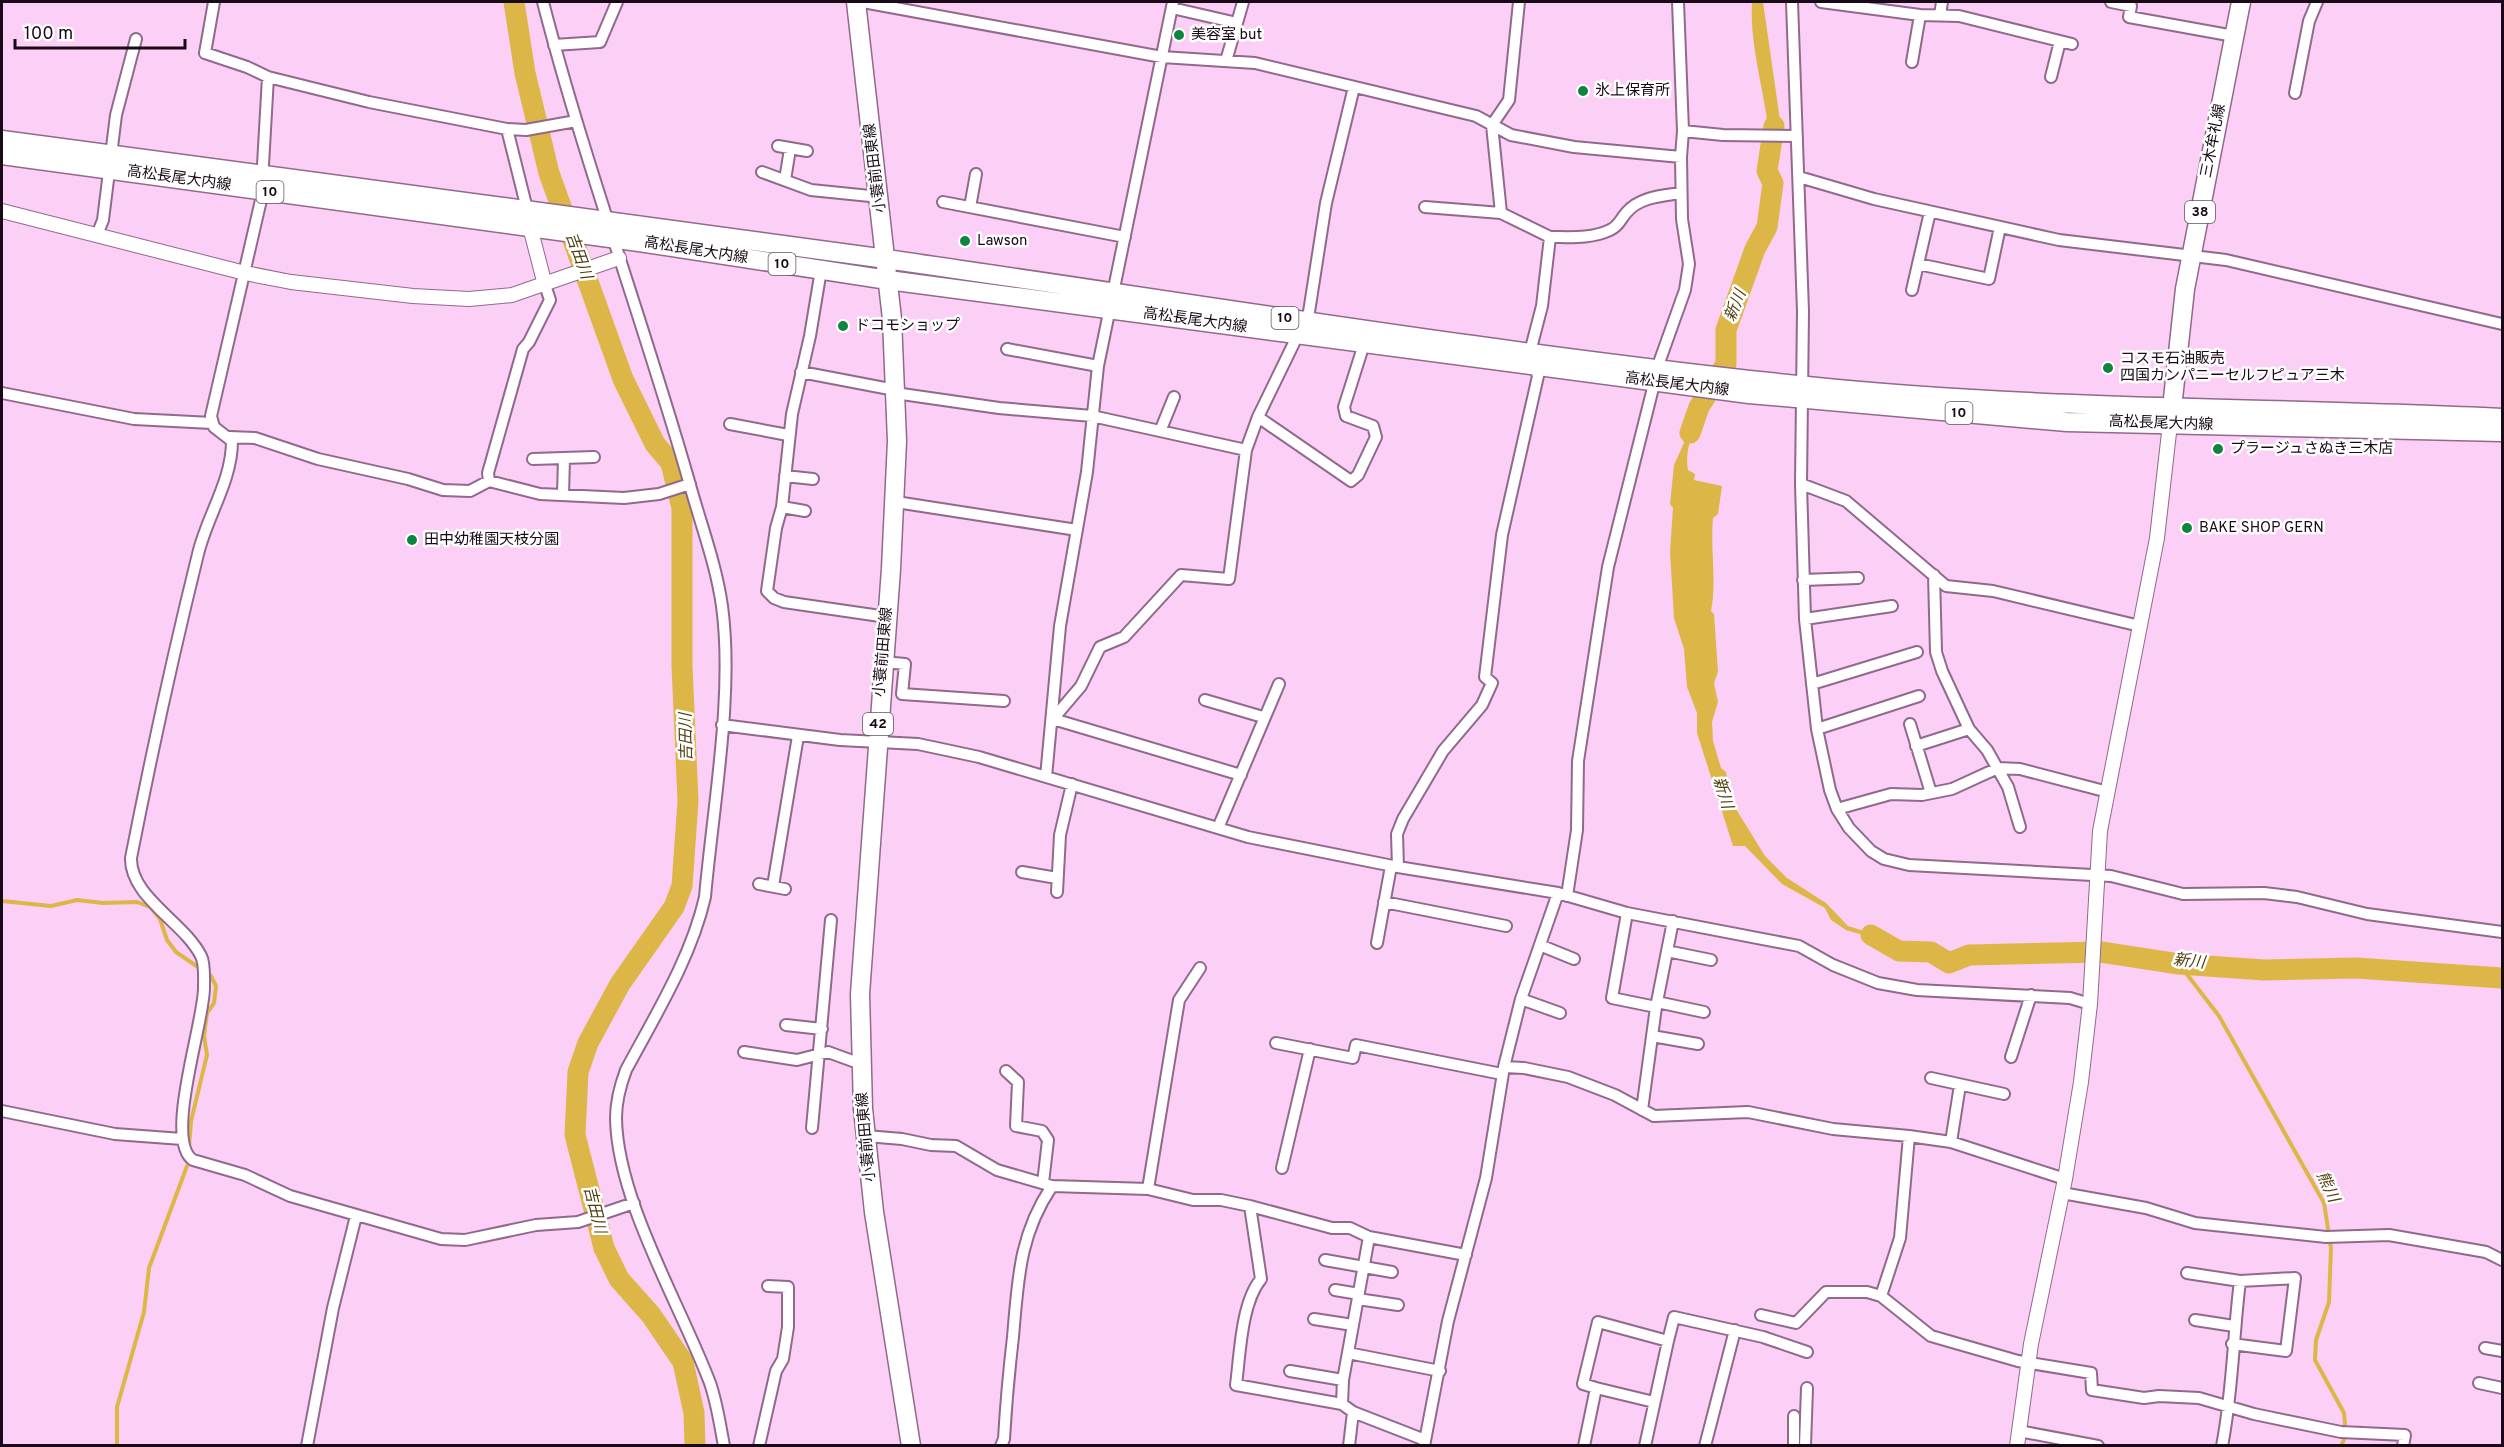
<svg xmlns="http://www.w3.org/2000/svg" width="2504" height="1447" font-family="Overpass,'Noto Sans JP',sans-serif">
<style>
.water{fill:#dcb748}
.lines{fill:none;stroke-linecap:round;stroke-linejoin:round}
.stream{stroke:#dcb748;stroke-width:4}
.river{stroke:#dcb748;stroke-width:21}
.minor-casing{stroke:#90698c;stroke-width:14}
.tertiary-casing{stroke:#90698c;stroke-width:16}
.primary-casing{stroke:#90698c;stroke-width:21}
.minor{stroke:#fff;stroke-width:10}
.tertiary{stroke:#fff;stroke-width:14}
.primary{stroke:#fff;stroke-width:18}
.poi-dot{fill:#0e853e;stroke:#fff;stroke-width:2}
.labels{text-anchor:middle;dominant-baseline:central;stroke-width:5;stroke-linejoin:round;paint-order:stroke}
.shield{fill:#fff;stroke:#5e545d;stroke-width:1.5}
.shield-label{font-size:14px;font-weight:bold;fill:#190a17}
.poi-label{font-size:15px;fill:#190a17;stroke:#fff;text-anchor:start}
.street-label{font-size:15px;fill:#190a17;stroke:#fff}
.water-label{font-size:16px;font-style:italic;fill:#4e3f11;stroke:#fff}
</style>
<rect width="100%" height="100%" fill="#fccff6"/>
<path class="water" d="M 1752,2 L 1763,2 L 1781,127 L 1778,154 L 1770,153 C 1769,102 1749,52 1752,2 Z
M 1692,404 L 1706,406 C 1695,421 1684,451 1688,470 L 1695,474 L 1694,480 L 1722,486 L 1718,514 L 1713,518 C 1710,549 1717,581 1711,611 L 1714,614 L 1718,672 L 1714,683 L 1718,702 L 1712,722 L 1713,741 L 1721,768 L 1726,772 L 1731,801 L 1765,856 L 1787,878 L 1826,903 L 1848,926 L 1877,935 L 1898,948 L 1894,950 L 1873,938 L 1846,930 L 1831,920 L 1825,908 L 1782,884 L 1745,846 L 1733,846 L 1697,733 L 1697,713 L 1687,687 L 1684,649 L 1674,618 L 1670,552 L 1673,508 L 1670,504 L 1674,465 L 1684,443 L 1682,437 Z"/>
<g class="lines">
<path class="stream" d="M 2,901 L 51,906 L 77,900 L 103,903 L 137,902 L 150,907 L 160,919 L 167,940 L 176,952 L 211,976 L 216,986 L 214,1003 L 207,1013 L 204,1036 L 207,1055 L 191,1121 L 189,1147
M 2179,964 L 2219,1016 L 2324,1203 L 2331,1248 L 2329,1302 L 2316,1340 L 2315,1360 L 2344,1413 L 2346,1435 L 2341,1446
M 117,1446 L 117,1407 L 144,1312 L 149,1268 L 187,1166"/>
<path class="river" d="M 514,2 L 525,73 L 549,173 L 623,379 L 655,444 L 671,463 L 682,508 L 682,666 L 688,801 L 682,886 L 674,907 L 620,984 L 588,1043 L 578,1072 L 575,1135 L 604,1248 L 619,1279 L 651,1315 L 683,1362 L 694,1413 L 695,1446
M 1690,433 L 1699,407 L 1726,364 L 1726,330 L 1755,249 L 1767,227 L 1773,183 L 1767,171 L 1774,126
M 1871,935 L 1899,951 L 1931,952 L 1949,963 L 1969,955 L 2101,952 L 2179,964 L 2264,970 L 2356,968 L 2502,978"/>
<g class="minor-casing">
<path id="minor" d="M 214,2 L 205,53 L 247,67 L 268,77 L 369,102 L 507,129 L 526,130 L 576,121
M 543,2 C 585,165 644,323 690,485 C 701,525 716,564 722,606 C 734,695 713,806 705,897 C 691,958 656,1014 626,1070 C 620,1086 616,1101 616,1118 C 617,1200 681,1306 710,1383 C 717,1403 720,1425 724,1446
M 863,2 L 1162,57 L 1255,63 L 1476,116 L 1511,135 L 1574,147 L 1681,157 L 1683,131 L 1723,135 L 1797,136
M 1678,2 L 1683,131
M 1792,2 L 1803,311 L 1801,484 L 1805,619 L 1817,729 L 1830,790 L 1837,809 L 1849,828 L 1871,851 L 1884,859 L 1909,865 L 2111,876 L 2183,894 L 2264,893 L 2297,897 L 2367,914 L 2502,932
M 1821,2 L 1920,15 L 1959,16 L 2072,44
M 2111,2 L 2131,6 L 2129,17 L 2234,36
M 1172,8 L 1237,23
M 1940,15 L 1942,2
M 554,45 L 600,42 L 617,2
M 1226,61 L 1243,2
M 1912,62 L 1920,15
M 268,77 L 261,200 L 211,416 L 214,427 L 232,441 C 232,481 207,516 198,554 C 173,655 151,756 131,858 C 130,897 184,922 201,956 C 205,963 204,979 204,987 C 205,1020 163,1140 193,1160 L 245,1175 L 290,1196 L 441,1239 L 465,1240 L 536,1225 L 578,1222 L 634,1203
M 2051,77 L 2060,41
M 2295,93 L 2309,21 L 2317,2
M 507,129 L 528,213
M 778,146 L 807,151
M 762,172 L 811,190 L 880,197
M 1799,177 L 1874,199 L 2059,240 L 2226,260 L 2502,324
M 785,180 L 790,149
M 943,202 L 1125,237
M 970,207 L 976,174
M 1425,207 L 1501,213
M 97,235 L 103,220 L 116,115 L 136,39
M 1550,237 C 1570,237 1591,239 1610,230 C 1619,226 1620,220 1626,213 C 1639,197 1661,196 1681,193
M 1918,264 L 1989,279 L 2000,227
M 821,270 L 810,336 L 792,414 L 782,507 L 776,528 L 767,591 L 774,598 L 784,602 L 887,617
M 1912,290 L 1930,212
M 1007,349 L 1098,366
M 801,372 L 895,390
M 2,393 L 134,419 L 212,423
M 895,393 L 999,408 L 1092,416 L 1246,450 L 1258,417 L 1309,312 L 1326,203 L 1354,87
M 1258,417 L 1351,481 L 1358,475 L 1376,437 L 1373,426 L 1346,416 L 1344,407 L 1364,344
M 730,424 L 788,435
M 1161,429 L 1174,397
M 229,437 L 255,438 L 318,459 L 408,479 L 443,490 L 470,491 L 489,481 L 540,494 L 624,498 L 659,494 L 690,484
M 533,459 L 594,457
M 785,476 L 813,479
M 489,481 L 488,473 L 523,349 L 529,342 L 550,300 L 545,285
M 1801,484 L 1846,501 L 1946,586 L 1993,591 L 2140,626
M 563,495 L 564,458
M 896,502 L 1077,530
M 782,507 L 805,511
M 1934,575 L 1936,652 L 1942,671 L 1969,729 L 1987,750 L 2008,787 L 2020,827
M 1803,580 L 1858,578
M 1805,619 L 1892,606
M 883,662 L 905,664 L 902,694 L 1004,701
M 1812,684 L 1917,652
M 1205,700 L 1263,717
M 1910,724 L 1931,793
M 722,725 L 840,740 L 918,744 L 979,757 L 1248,837 L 1398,867 L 1558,893 L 1627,913 L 1799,946 L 1833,965 L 1878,983 L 1917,990 L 2070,998 L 2090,1004
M 1817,729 L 1919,696
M 1916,746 L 1969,729
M 1241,775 L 1053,719 L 1081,686 L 1100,647 L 1124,637 L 1181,575 L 1229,579 L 1246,450
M 1046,777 L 1060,626 L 1087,472 L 1098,366 L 1173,2
M 1837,809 L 1891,794 L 1922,795 L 1952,789 L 1998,768 L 2020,769 L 2108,792
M 1218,828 L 1279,684
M 1398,867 L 1397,834 L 1403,819 L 1443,751 L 1482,705 L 1492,683 L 1485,677 L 1502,535 L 1538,376 L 1530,352 L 1542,306 L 1550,237 L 1501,213 L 1492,125 L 1509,100 L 1519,2
M 1022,872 L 1057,878
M 759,884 L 785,889
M 773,886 L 798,736
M 1057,892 L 1060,835 L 1072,784
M 1567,896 L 1577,830 L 1578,761 L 1608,567 L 1660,360 L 1685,290 L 1689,264 L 1682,219 L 1681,157
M 1384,902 L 1506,926
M 1627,913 L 1612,998 L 1656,1007
M 1377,943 L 1391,866
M 1542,946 L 1574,959
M 1667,951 L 1711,960
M 1521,999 L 1560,1013
M 1657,1002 L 1704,1012
M 786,1025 L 822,1029
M 1652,1036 L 1698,1044
M 1276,1043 L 1353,1058 L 1356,1045 L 1502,1074
M 744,1052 L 797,1060 L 828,1052 L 861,1064
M 2011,1057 L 2031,995
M 1504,1067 L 1524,1068 L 1568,1077 L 1615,1095 L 1654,1116 L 1748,1112 L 1833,1129 L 1909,1136 L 1951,1142 L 2065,1179
M 1006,1071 L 1018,1082 L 1016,1126 L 1042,1131 L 1048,1140 L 1043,1183
M 1931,1078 L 2004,1094
M 1642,1110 L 1656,1007 L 1673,921
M 2,1111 L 115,1134 L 182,1139
M 812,1128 L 831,920
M 866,1136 L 902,1139 L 931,1145 L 956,1146 L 997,1170 L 1052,1186 L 1148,1189 L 1193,1200 L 1221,1200 L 1250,1206 L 1332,1228 L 1350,1228 L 1369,1237 L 1466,1255
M 1951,1142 L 1960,1085
M 1282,1168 L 1310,1049
M 1148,1189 L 1179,1000 L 1200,968
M 2062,1193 L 2146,1208 L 2195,1223 L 2326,1237 L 2389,1235 L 2486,1252 L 2502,1260
M 1250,1206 L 1261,1279 C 1241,1303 1240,1355 1236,1385 L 1342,1404 L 1353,1412 L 1349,1446
M 1325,1260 L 1392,1272
M 2187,1273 L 2240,1281 L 2295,1278 L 2286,1351 L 2232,1344
M 1335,1290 L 1359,1294
M 1881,1296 L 1900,1238 L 1909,1136
M 1358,1299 L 1398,1305
M 1761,1315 L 1796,1323 L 1826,1292 L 1867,1292 L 1881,1296 L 1931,1336 L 2018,1361 L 2091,1373 L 2092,1390 L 2144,1398 L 2159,1396 L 2199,1398 L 2254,1414 L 2341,1432 L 2405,1435 L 2403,1446
M 1314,1319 L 1353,1325
M 2195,1320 L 2234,1326
M 2485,1348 L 2502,1351
M 1348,1353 L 1440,1371
M 1290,1371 L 1343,1380
M 2479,1383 L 2502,1388
M 1596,1388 L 1654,1402
M 1342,1404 L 1343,1380 L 1369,1237
M 1353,1412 L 1425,1440
M 2019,1431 L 2098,1446
M 307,1446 L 333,1308 L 356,1216
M 759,1446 L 776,1371 L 783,1359 L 788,1327 L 788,1287 L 768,1286
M 1001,1446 L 1004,1439 C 1006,1404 1009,1371 1013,1337 C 1018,1280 1019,1235 1052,1186
M 1424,1446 L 1448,1321 L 1486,1178 L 1504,1067 L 1521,999 L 1558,893
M 1584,1446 L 1596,1388 L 1583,1384 L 1598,1322 L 1668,1341 L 1674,1317 L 1763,1337 L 1807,1352
M 1645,1446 L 1668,1341
M 1705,1446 L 1735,1330
M 1794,1446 L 1794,1416
M 1805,1446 L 1807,1388
M 2222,1446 C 2233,1391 2233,1336 2240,1281"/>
</g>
<g class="tertiary-casing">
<path id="tertiary" d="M 2,211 L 245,273 L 291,282 L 413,296 L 469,299 L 512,295 L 619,258
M 530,227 L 545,285
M 2017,1446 L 2031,1344 L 2065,1179 L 2081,1082 L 2090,1004 L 2100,831 L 2157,538 L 2170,424"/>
</g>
<g class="primary-casing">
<path id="primary" d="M 856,2 L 892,319 L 897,441 L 891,569 L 860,994 L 863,1109 L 874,1212 L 911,1446
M 2,140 C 294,180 587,217 879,258 C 1188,302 1497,354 1807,386 C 2038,410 2271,407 2502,418
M 2,155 L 639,242 L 888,280 L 1749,394 L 2067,422 L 2502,432
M 2171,417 L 2185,289 L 2241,2"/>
</g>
<use href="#minor" class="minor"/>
<use href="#tertiary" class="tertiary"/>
<use href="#primary" class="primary"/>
</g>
<g class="poi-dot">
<circle cx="1179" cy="35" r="6"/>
<circle cx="1583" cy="91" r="6"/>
<circle cx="965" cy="241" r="6"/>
<circle cx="843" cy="326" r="6"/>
<circle cx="2108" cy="368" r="6"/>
<circle cx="2218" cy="449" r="6"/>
<circle cx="2187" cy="528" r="6"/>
<circle cx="412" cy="540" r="6"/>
</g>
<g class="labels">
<g class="shield">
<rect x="256.5" y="181" width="27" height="22" rx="4.5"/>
<rect x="2185" y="201" width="30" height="22" rx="4.5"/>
<rect x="768.5" y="253" width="27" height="22" rx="4.5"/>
<rect x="1271.5" y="307" width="27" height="22" rx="4.5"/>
<rect x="1945.5" y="402" width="27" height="22" rx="4.5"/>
<rect x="863" y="713" width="30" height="22" rx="4.5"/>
</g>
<g class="shield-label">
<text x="270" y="192">10</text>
<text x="2200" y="212">38</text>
<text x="782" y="264">10</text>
<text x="1285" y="318">10</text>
<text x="1959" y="413">10</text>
<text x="878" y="724">42</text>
</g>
<g class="poi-label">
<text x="1191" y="35">美容室 but</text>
<text x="1595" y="91">氷上保育所</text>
<text x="977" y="241">Lawson</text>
<text x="855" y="326">ドコモショップ</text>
<text x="2120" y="359">コスモ石油販売<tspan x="2120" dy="17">四国カンパニーセルフピュア三木</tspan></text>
<text x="2230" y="449">プラージュさぬき三木店</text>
<text x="2199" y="528">BAKE SHOP GERN</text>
<text x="424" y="540">田中幼稚園天枝分園</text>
</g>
<g class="street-label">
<text transform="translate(2214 141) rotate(-79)">三木牟礼線</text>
<text transform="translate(876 168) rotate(-97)">小蓑前田東線</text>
<text transform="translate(179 179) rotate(8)">高松長尾大内線</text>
<text transform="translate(696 251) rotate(9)">高松長尾大内線</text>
<text transform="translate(1195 321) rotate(8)">高松長尾大内線</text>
<text transform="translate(1677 385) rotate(7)">高松長尾大内線</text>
<text transform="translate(2161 424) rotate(2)">高松長尾大内線</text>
<text transform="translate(884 652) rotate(-85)">小蓑前田東線</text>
<text transform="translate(867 1137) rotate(-95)">小蓑前田東線</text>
</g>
<g class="water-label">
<text transform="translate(578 256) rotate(70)">吉田川</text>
<text transform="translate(1736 306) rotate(-68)">新川</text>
<text transform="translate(687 737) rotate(-91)">吉田川</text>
<text transform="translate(1722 793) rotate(73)">新川</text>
<text transform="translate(2189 962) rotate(6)">新川</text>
<text transform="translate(2327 1187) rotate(65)">熊川</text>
<text transform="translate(594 1210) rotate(76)">吉田川</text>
</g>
</g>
<rect width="2504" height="1447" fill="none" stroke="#190a17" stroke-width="6"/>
<path d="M15 39v9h170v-9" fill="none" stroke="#190a17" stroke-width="3"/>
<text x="24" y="39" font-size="18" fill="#190a17" stroke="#ffffff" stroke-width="4.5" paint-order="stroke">100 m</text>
</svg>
